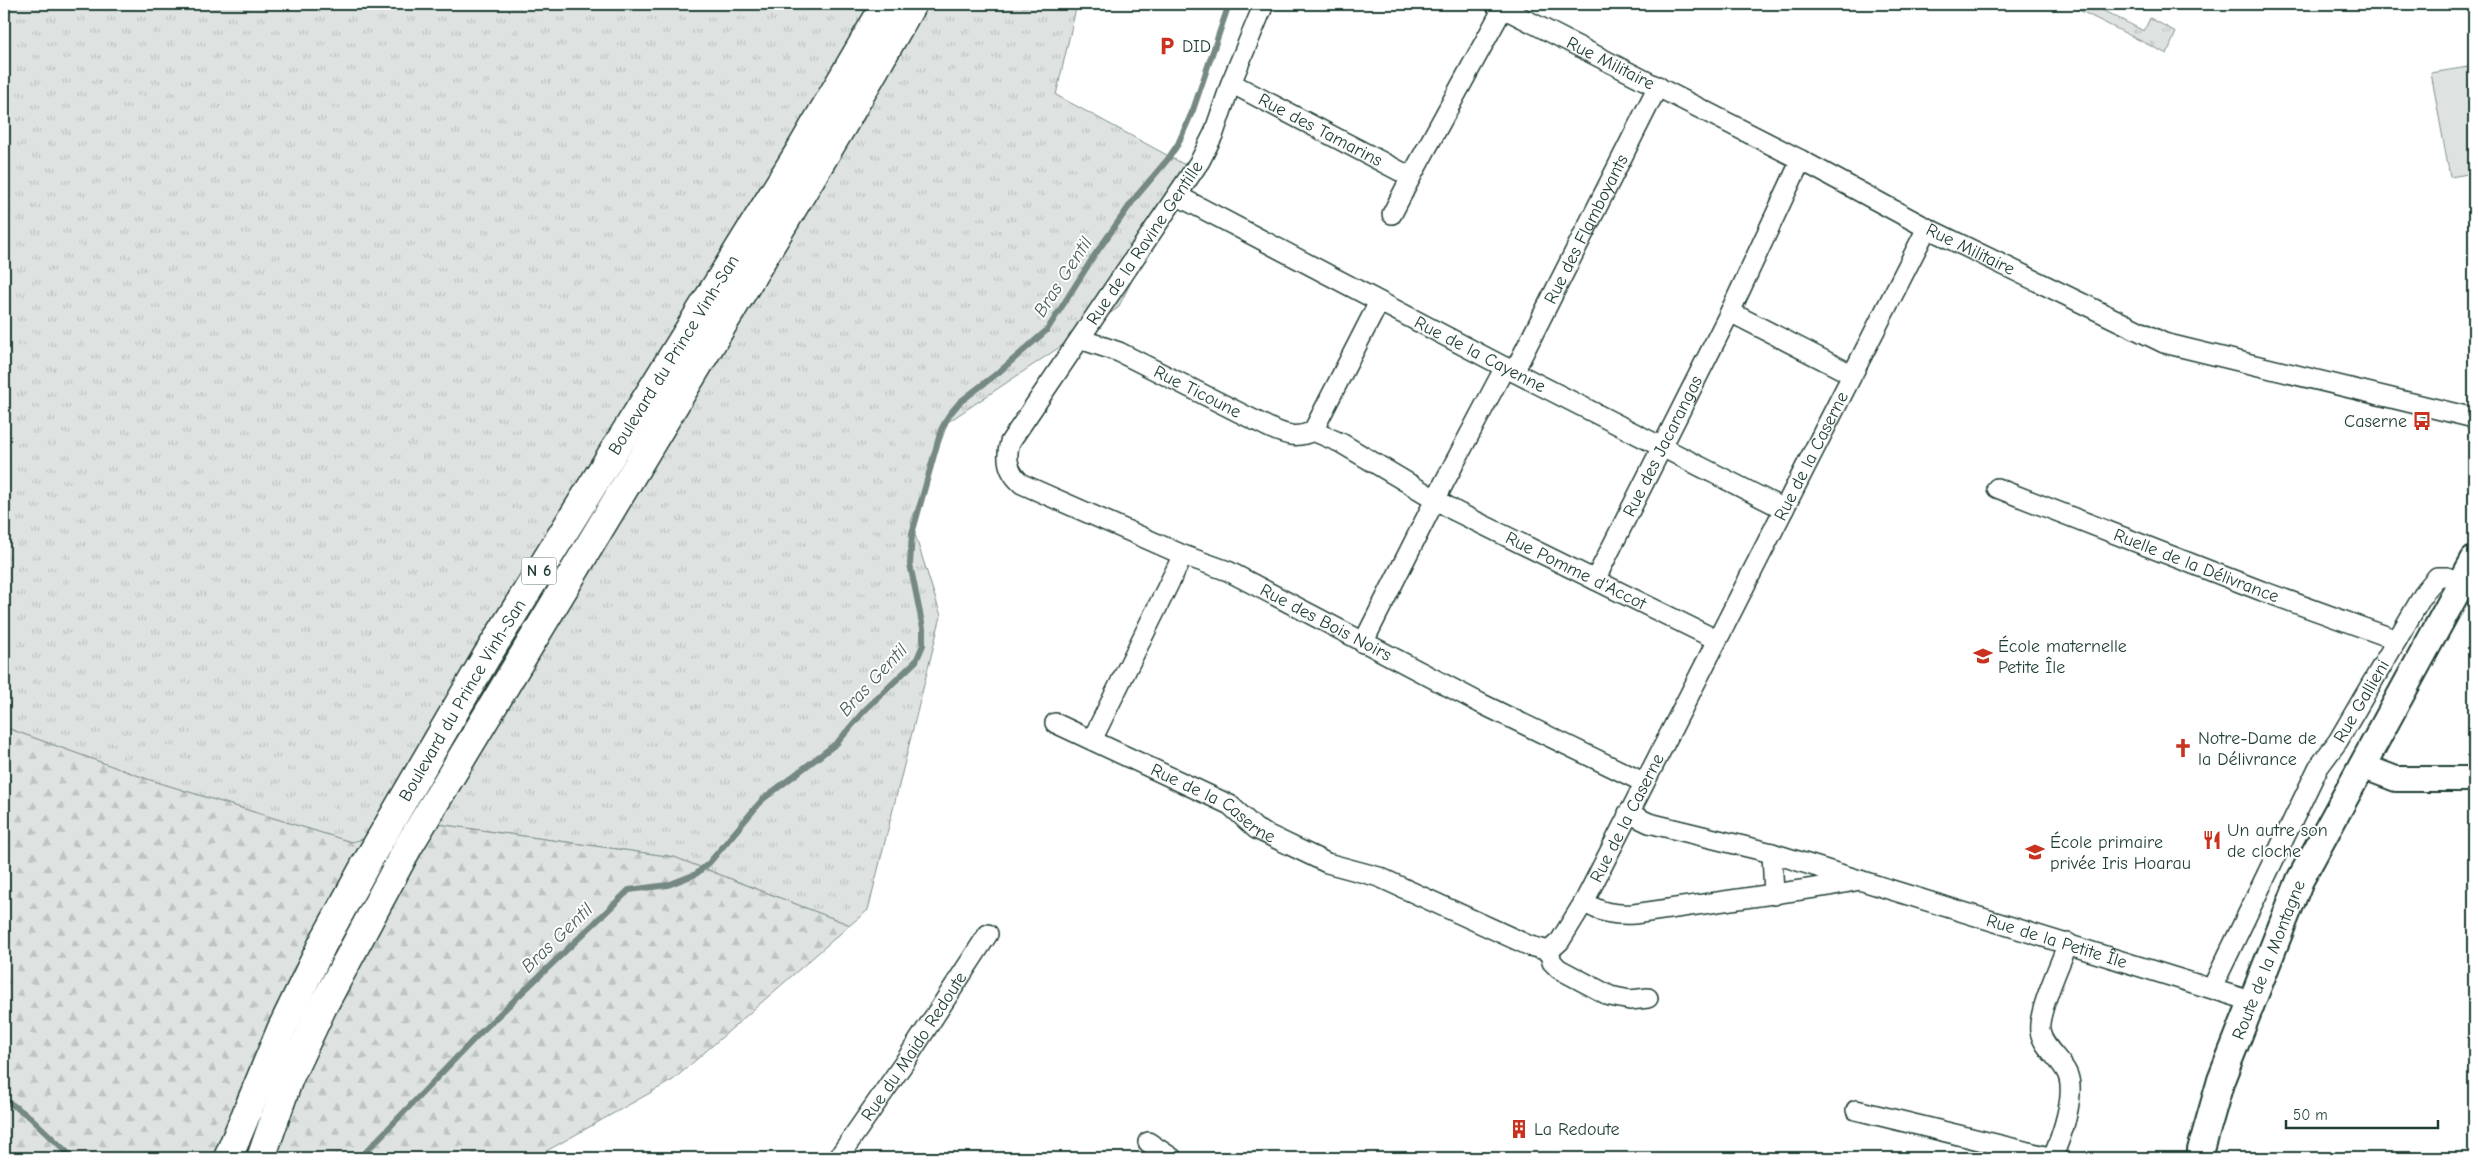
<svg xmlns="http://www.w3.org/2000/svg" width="2478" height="1162" font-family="'Comic Neue',sans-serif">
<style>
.grass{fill:url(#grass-tufts);stroke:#7e908b}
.forest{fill:url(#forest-firs);stroke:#7e908b}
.pitch{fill:#dee3e2;stroke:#7e908b}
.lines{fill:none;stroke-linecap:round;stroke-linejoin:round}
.stream{stroke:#758883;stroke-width:6}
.minor-casing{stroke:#1f3d34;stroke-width:22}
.tertiary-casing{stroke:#1f3d34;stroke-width:28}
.secondary-casing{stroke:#1f3d34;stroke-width:30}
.primary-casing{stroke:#1f3d34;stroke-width:31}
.minor{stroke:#fff;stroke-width:19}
.tertiary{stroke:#fff;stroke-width:24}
.secondary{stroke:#fff;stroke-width:26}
.primary{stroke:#fff;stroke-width:28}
.labels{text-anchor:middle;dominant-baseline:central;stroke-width:4;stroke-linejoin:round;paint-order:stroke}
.shield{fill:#fff;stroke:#627771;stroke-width:1}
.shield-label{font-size:16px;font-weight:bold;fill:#1f3d34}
.poi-label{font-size:18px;fill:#1f3d34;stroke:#fff;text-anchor:start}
.street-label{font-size:18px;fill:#1f3d34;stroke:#fff}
.water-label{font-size:19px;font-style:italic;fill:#4a625b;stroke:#fff}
</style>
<defs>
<pattern id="grass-tufts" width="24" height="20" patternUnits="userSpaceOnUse" patternTransform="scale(1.25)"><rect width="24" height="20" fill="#dee3e2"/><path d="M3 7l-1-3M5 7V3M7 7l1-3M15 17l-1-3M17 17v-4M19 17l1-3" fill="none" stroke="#bec4c2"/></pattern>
<pattern id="forest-firs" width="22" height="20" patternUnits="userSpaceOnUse" patternTransform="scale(1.25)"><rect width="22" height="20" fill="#dee3e2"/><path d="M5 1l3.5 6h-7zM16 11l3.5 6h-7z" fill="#bec4c2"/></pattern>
</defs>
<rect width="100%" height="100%" fill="#fff"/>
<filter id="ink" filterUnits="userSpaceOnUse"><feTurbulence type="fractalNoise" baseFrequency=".02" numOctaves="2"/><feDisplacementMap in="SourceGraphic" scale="10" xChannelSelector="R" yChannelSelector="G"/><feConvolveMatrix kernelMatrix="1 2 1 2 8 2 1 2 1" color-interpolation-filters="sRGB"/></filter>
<g filter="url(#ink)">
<path class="grass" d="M 4,4 L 1077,4 L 1056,95 L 1189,167 L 1118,308 L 948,422 L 911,522 L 941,616 L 868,910 L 850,925 L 674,857 L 430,823 L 351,842 L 150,780 L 4,727 Z
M 2067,4 L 2095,4 L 2094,6 L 2144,31 L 2150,18 L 2176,32 L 2167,54 Z"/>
<path class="forest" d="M 4,727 L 150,780 L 351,842 L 430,823 L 674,857 L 850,925 L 673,1080 L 534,1158 L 4,1158 Z"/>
<path class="pitch" d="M 2474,66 L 2474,173 L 2450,177 L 2431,73 Z"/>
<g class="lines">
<path class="stream" d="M 4,1099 L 30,1117 L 73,1158
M 360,1158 L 479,1034 L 629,890 L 668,885 L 696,874 L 709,863 L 763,799 L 837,743 L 864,711 L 916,661 L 923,645 L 923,628 L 910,564 L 912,534 L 941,430 L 949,415 L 960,402 L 999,372 L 1047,330 L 1094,256 L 1135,198 L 1168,159 L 1178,144 L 1193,110 L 1229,4"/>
<g class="minor-casing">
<g id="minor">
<path id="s1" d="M 1264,4 L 1231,83 L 1214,133 L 1200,161 L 1010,442 C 1005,459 1008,472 1022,484 L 1183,555 L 1228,571 L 1480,703 L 1643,782"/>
<path id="s2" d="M 1495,4 L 1801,160 L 1927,228 L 2164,343 L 2474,418"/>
<path id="s3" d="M 1231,83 L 1411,177 L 1503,8"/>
<path id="s4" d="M 1178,196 L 1514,372 L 1784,509"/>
<path d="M 1392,214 L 1411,177"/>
<path d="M 1730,312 L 1851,374"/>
<path id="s5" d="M 1080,339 L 1119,352 L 1270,428 C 1286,435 1297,439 1313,431 L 1379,302"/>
<path id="s6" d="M 1514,372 L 1658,86"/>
<path id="s7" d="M 1313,431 L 1341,443 L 1455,511 L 1717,640"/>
<path id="s8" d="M 1997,488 L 2262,591 L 2397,640"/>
<path id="s9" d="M 1595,580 L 1730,312 L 1801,160"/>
<path d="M 1363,643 L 1435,500 L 1505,367"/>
<path id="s10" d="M 1055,723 L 1230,805 L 1256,829 L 1327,863 L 1379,877 L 1530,946 L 1549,951 L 1560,941 L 1584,902 L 1927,228"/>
<path d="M 1092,740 L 1183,555"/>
<path id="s11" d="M 1628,813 L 1649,823 L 1772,853 L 2251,1001"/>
<path d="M 1772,853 L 1774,895"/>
<path d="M 1584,902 C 1601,913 1614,915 1634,914 L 1829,886 L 1860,880"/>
<path d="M 1549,951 L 1552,962 L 1559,969 L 1610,996 L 1630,1000 L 1648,998"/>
<path id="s12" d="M 2212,988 L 2318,768 L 2338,741 L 2426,590 L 2437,577 L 2447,577 L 2463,583"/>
<path d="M 1856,1110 L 2053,1158"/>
<path d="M 1148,1142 L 1172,1158"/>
<path id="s13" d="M 838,1158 L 904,1063 L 988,934"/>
<path d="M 2052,1158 C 2061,1138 2077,1094 2067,1073 C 2060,1058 2043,1048 2040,1031 C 2037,1013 2061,962 2068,943"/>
</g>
</g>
<g class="tertiary-casing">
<path id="tertiary" d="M 2362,766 L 2396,779 L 2474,779"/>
</g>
<g class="secondary-casing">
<g id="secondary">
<path id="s14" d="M 2201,1158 L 2201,1150 L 2221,1080 L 2300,880 L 2474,560"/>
</g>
</g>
<g class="primary-casing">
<g id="primary">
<path id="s15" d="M 228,1158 L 281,1030 L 323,943 L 367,862 L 485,659 L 801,149 L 886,4"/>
<path d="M 261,1158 L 289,1078 L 322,1008 L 408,847 L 844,123 L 912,4"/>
</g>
</g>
<use href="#minor" class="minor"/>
<use href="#tertiary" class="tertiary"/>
<use href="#secondary" class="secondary"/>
<use href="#primary" class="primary"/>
</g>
</g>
<defs>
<g id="parking-bare" transform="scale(1.5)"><path d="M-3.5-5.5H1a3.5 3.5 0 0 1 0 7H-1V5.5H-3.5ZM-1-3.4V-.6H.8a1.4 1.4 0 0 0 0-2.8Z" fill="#c8321e" stroke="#fff" stroke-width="2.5" paint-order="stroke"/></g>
<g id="bus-bare" transform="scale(1.5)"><path d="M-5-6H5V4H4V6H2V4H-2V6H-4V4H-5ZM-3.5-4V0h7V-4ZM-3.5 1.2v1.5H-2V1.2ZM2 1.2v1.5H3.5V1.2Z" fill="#c8321e" stroke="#fff" stroke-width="2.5" paint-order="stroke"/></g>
<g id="school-bare" transform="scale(1.5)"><path d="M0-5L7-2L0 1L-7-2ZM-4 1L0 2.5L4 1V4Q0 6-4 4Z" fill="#c8321e" stroke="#fff" stroke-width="2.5" paint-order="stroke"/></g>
<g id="church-bare" transform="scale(1.5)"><path d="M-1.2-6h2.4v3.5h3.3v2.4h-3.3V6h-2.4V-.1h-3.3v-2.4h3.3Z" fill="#c8321e" stroke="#fff" stroke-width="2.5" paint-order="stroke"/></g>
<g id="restaurant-bare" transform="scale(1.5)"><path d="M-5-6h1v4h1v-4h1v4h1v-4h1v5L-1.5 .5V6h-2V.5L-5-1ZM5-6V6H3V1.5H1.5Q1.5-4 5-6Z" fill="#c8321e" stroke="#fff" stroke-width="2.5" paint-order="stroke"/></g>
<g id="building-bare" transform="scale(1.5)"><path d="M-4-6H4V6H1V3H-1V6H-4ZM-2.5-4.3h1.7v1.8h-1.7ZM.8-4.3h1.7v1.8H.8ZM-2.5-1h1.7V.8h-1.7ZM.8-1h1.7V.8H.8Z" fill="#c8321e" stroke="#fff" stroke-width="2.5" paint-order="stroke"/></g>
</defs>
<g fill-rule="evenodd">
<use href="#parking-bare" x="1167" y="46"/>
<use href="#bus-bare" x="2422" y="421"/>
<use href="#school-bare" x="1983" y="656"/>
<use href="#church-bare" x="2183" y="748"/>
<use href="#restaurant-bare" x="2212" y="840"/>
<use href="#school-bare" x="2035" y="852"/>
<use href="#building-bare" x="1519" y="1129"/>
</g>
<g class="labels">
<rect class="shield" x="521.5" y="557.5" width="35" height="27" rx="4"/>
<g class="shield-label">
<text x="539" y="571">N 6</text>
</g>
<g class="poi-label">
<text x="1182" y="46">DID</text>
<text x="2407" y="421" text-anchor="end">Caserne</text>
<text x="1998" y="646">École maternelle<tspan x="1998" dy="21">Petite Île</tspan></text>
<text x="2198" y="738">Notre-Dame de<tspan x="2198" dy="21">la Délivrance</tspan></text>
<text x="2227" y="830">Un autre son<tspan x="2227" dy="21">de cloche</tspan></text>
<text x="2050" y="842">École primaire<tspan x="2050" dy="21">privée Iris Hoarau</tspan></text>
<text x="1534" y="1129">La Redoute</text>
</g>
<g class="street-label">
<text stroke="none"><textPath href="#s2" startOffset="130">Rue Militaire</textPath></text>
<text stroke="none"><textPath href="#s3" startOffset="101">Rue des Tamarins</textPath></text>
<text stroke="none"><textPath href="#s6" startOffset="160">Rue des Flamboyants</textPath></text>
<text transform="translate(1145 243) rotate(-56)">Rue de la Ravine Gentille</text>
<text stroke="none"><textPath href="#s2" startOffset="535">Rue Militaire</textPath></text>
<text stroke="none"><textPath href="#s15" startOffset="920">Boulevard du Prince Vinh-San</textPath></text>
<text stroke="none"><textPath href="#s4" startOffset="341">Rue de la Cayenne</textPath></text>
<text stroke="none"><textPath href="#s5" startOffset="129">Rue Ticoune</textPath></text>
<text stroke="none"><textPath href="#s9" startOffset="150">Rue des Jacarangas</textPath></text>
<text stroke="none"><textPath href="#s10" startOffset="1108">Rue de la Caserne</textPath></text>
<text stroke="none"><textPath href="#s8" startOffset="214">Ruelle de la Délivrance</textPath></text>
<text stroke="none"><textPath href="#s7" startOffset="298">Rue Pomme d'Accot</textPath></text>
<text stroke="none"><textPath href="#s1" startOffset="890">Rue des Bois Noirs</textPath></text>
<text stroke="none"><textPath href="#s15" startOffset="515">Boulevard du Prince Vinh-San</textPath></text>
<text stroke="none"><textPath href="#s12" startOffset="324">Rue Gallieni</textPath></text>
<text stroke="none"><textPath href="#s10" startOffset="178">Rue de la Caserne</textPath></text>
<text stroke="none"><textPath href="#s10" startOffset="702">Rue de la Caserne</textPath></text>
<text stroke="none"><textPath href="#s11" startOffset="448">Rue de la Petite Île</textPath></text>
<text stroke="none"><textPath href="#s14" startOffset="210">Route de la Montagne</textPath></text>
<text stroke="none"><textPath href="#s13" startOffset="135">Rue du Maido Redoute</textPath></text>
</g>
<g class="water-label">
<text transform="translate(1063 277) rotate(-57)">Bras Gentil</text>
<text transform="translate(873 680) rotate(-47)">Bras Gentil</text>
<text transform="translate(557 938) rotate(-44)">Bras Gentil</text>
</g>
</g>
<rect width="2478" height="1162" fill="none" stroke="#fff" stroke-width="20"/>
<rect x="10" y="10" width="2458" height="1142" fill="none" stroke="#1f3d34" stroke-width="2" filter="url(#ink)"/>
<path d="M2286 1120v8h152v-8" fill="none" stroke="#1f3d34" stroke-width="2.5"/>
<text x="2293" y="1120" font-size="15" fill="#1f3d34" stroke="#ffffff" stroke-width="4" paint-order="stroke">50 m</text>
</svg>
